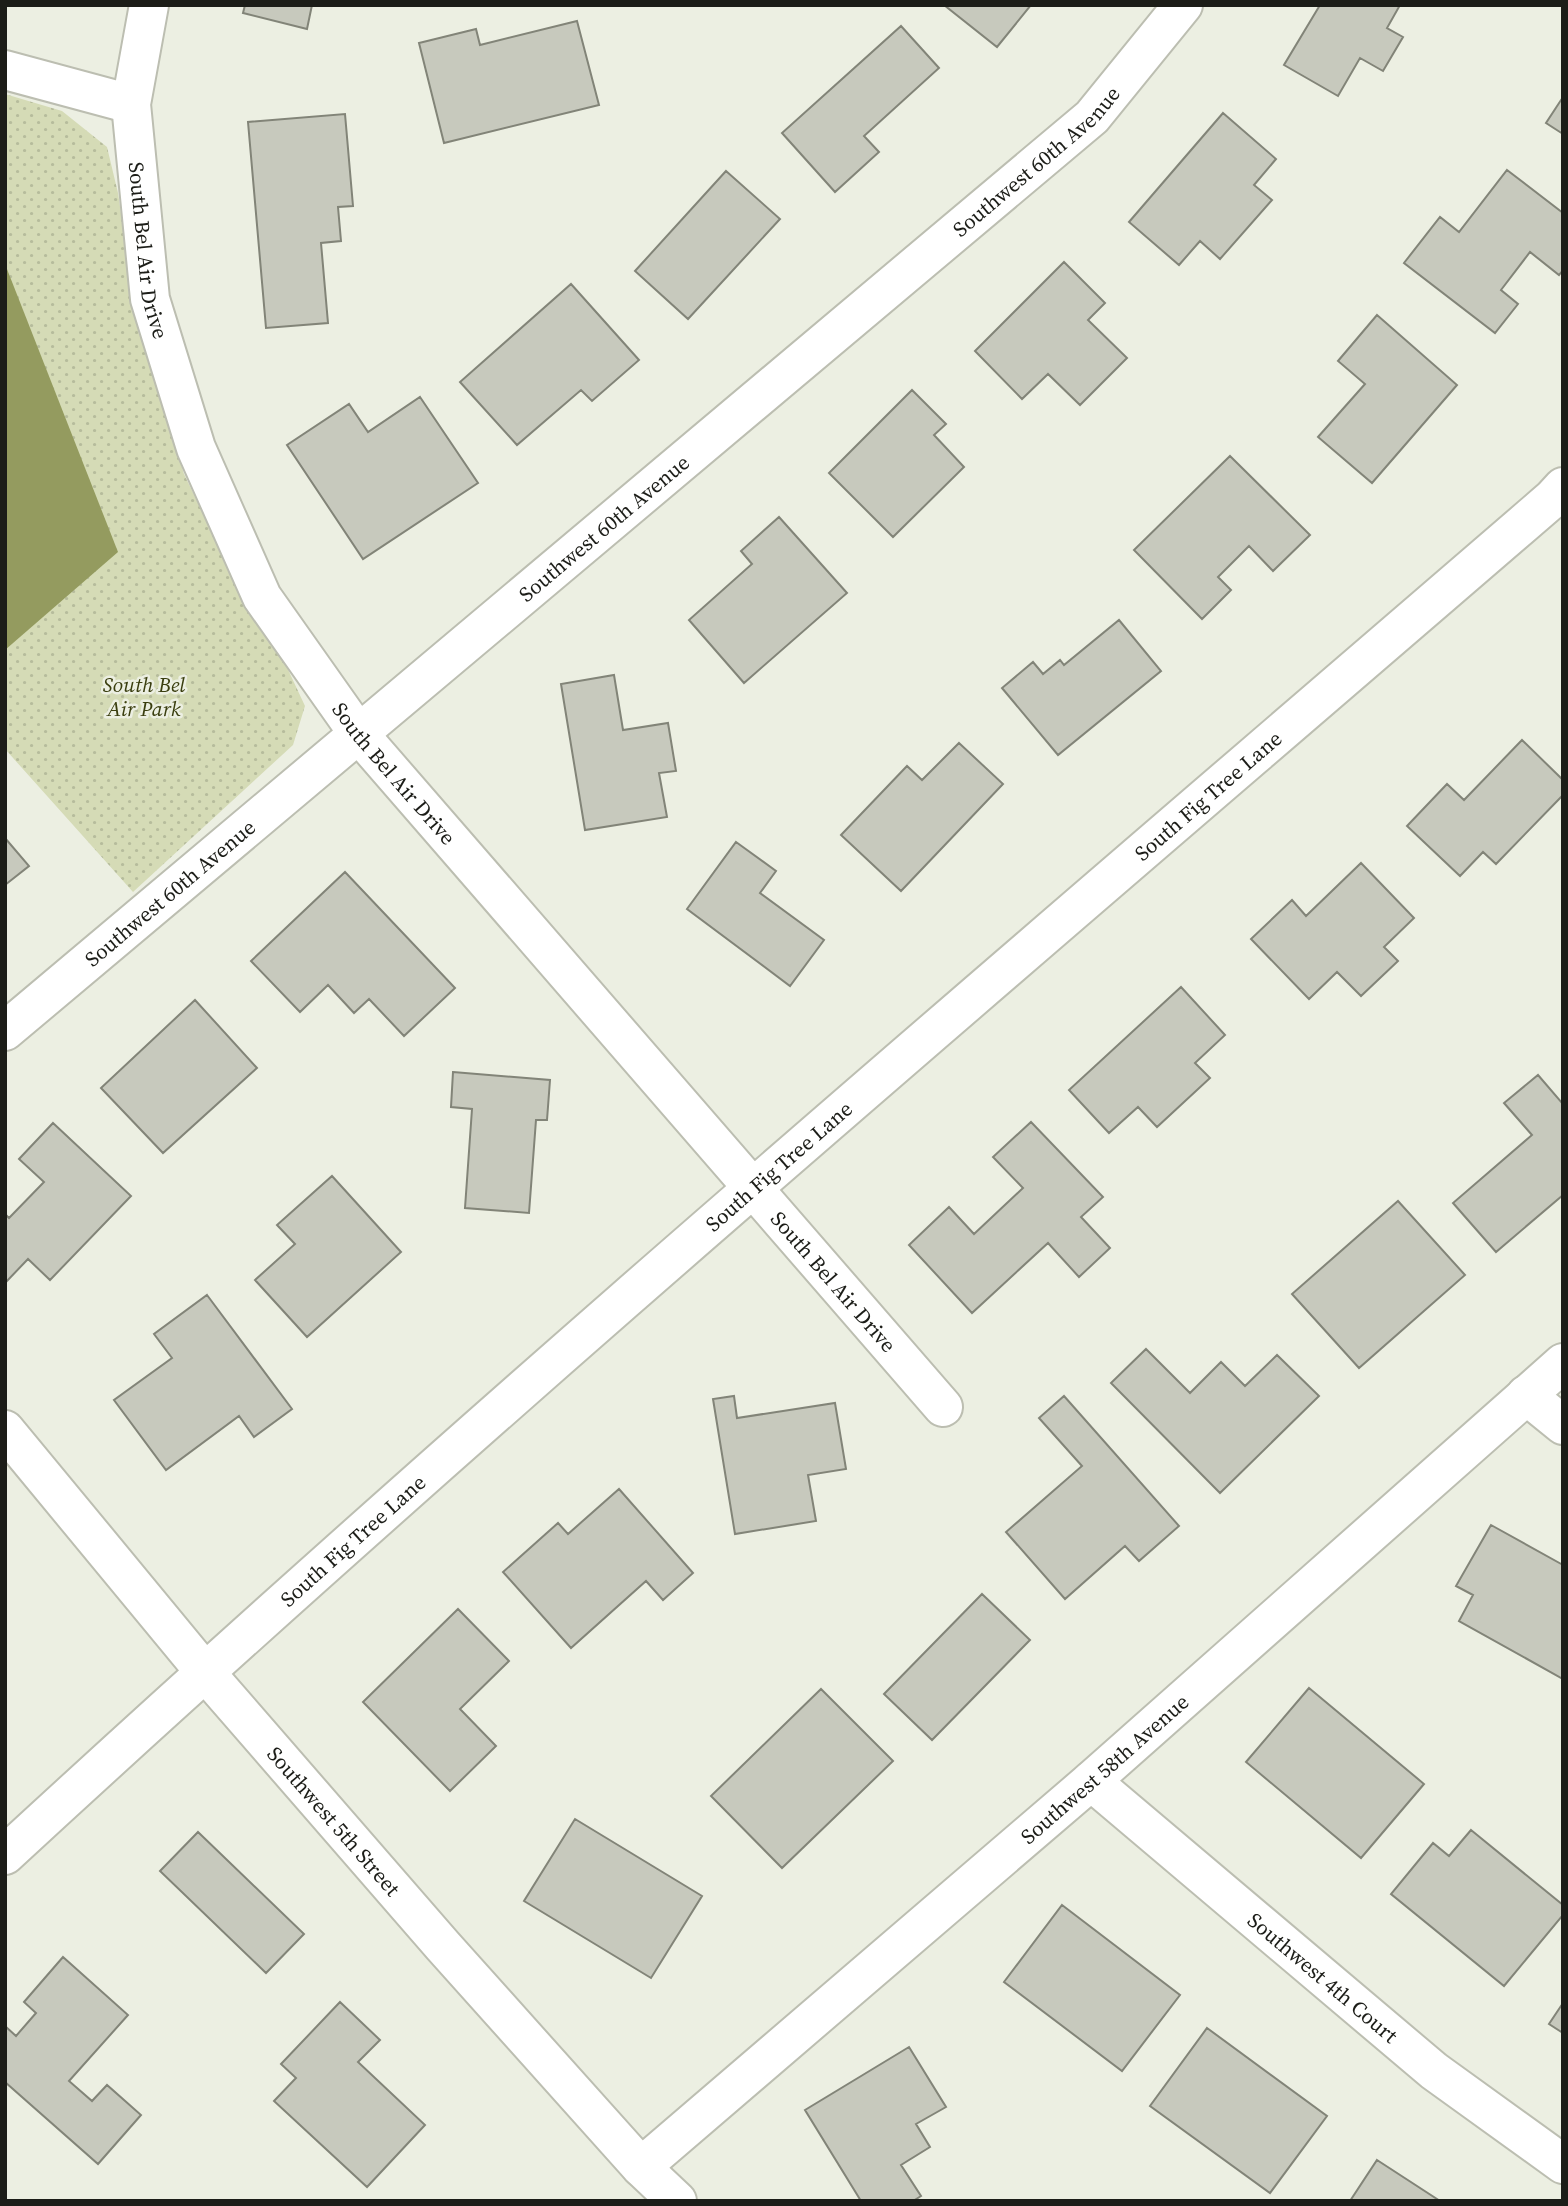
<svg xmlns="http://www.w3.org/2000/svg" width="1568" height="2206" font-family="'Source Serif 4',serif">
<style>
.park{fill:url(#park-dots)}
.water{fill:#949b5f}
.building{fill:#c7c9bd;stroke:#828478;stroke-width:2}
.lines{fill:none;stroke-linecap:round;stroke-linejoin:round}
.minor-casing{stroke:#bcbeb1;stroke-width:42}
.minor{stroke:#fff;stroke-width:38}
.labels{text-anchor:middle;dominant-baseline:central;stroke-width:5;stroke-linejoin:round;paint-order:stroke}
.street-label{font-size:21px;fill:#1c1d18;stroke:#ecefe2}
.park-label{font-size:21px;font-style:italic;fill:#3a3e0f;stroke:#ecefe2}
</style>
<defs>
<pattern id="park-dots" width="8" height="8" patternUnits="userSpaceOnUse" patternTransform="scale(1.75)"><rect width="8" height="8" fill="#d5dbb6"/><path d="M2 2h.1M6 6h.1" fill="none" stroke="#b6bc9c" stroke-width="1.8" stroke-linecap="round"/></pattern>
</defs>
<rect width="100%" height="100%" fill="#ecefe2"/>
<path class="park" d="M 5,94 L 62,111 L 107,147 L 118,193 L 137,323 L 184,474 L 245,601 L 284,661 L 305,706 L 293,745 L 133,892 L 5,749 Z"/>
<path class="water" d="M 5,264 L 118,552 L 5,650 Z"/>
<path class="building" d="M 245,5 L 312,5 L 307,29 L 243,13 Z
M 944,5 L 1031,5 L 997,47 Z
M 1320,5 L 1400,5 L 1387,28 L 1403,37 L 1383,71 L 1360,58 L 1338,96 L 1284,65 Z
M 577,21 L 599,105 L 444,143 L 419,43 L 476,29 L 480,45 Z
M 901,26 L 939,68 L 864,136 L 879,152 L 835,192 L 782,133 Z
M 1563,97 L 1563,134 L 1546,123 Z
M 1223,113 L 1276,159 L 1254,185 L 1272,200 L 1220,259 L 1200,241 L 1179,265 L 1129,222 Z
M 345,114 L 353,206 L 338,207 L 341,241 L 321,243 L 328,323 L 266,328 L 248,122 Z
M 1507,170 L 1563,213 L 1563,270 L 1559,275 L 1530,252 L 1501,290 L 1518,304 L 1495,333 L 1404,263 L 1440,217 L 1459,232 Z
M 726,171 L 780,219 L 688,319 L 635,271 Z
M 1064,262 L 1105,303 L 1088,320 L 1127,358 L 1080,405 L 1048,374 L 1022,399 L 975,351 Z
M 571,284 L 639,360 L 592,401 L 581,390 L 517,445 L 460,382 Z
M 1377,315 L 1457,385 L 1372,483 L 1318,437 L 1365,384 L 1338,361 Z
M 912,390 L 946,424 L 934,435 L 964,467 L 893,537 L 829,473 Z
M 420,397 L 478,483 L 363,559 L 287,445 L 349,404 L 368,432 Z
M 1230,456 L 1310,535 L 1273,571 L 1249,546 L 1218,577 L 1231,590 L 1202,619 L 1134,550 Z
M 779,517 L 847,593 L 744,683 L 689,620 L 752,564 L 741,551 Z
M 1119,620 L 1161,671 L 1058,755 L 1002,688 L 1033,662 L 1043,674 L 1060,660 L 1064,665 Z
M 614,675 L 623,730 L 668,723 L 676,771 L 659,773 L 667,817 L 585,830 L 561,684 Z
M 1522,740 L 1563,780 L 1563,795 L 1496,864 L 1483,852 L 1460,876 L 1407,826 L 1447,784 L 1464,800 Z
M 959,743 L 1003,784 L 901,891 L 841,835 L 907,766 L 922,780 Z
M 5,838 L 29,866 L 5,885 Z
M 736,842 L 776,871 L 760,893 L 824,940 L 790,986 L 687,909 Z
M 1361,863 L 1414,918 L 1384,947 L 1398,961 L 1361,996 L 1337,972 L 1309,999 L 1251,939 L 1292,900 L 1306,916 Z
M 345,872 L 455,988 L 404,1036 L 369,999 L 354,1013 L 328,985 L 300,1012 L 251,961 Z
M 1181,987 L 1225,1035 L 1195,1063 L 1210,1078 L 1157,1127 L 1138,1107 L 1109,1133 L 1069,1090 Z
M 195,1000 L 257,1068 L 163,1153 L 101,1088 Z
M 453,1072 L 550,1080 L 547,1120 L 536,1120 L 529,1213 L 465,1208 L 472,1109 L 451,1107 Z
M 1538,1075 L 1563,1104 L 1563,1195 L 1496,1252 L 1453,1203 L 1532,1135 L 1504,1103 Z
M 1031,1122 L 1103,1197 L 1081,1217 L 1110,1248 L 1079,1277 L 1048,1243 L 972,1313 L 909,1245 L 949,1207 L 974,1234 L 1023,1188 L 993,1157 Z
M 53,1123 L 131,1196 L 50,1280 L 28,1259 L 6,1282 L 5,1214 L 9,1218 L 44,1182 L 19,1159 Z
M 332,1176 L 401,1252 L 307,1337 L 255,1280 L 295,1244 L 277,1225 Z
M 1398,1201 L 1465,1275 L 1359,1368 L 1292,1294 Z
M 207,1295 L 292,1409 L 254,1437 L 239,1416 L 166,1470 L 114,1400 L 172,1358 L 154,1334 Z
M 1146,1349 L 1190,1393 L 1221,1362 L 1245,1386 L 1277,1355 L 1319,1396 L 1220,1493 L 1111,1383 Z
M 734,1396 L 737,1418 L 835,1403 L 846,1469 L 808,1475 L 816,1521 L 735,1534 L 713,1399 Z
M 1064,1396 L 1179,1526 L 1139,1561 L 1125,1546 L 1065,1599 L 1006,1532 L 1082,1466 L 1039,1418 Z
M 619,1489 L 693,1573 L 663,1600 L 646,1581 L 571,1648 L 503,1572 L 558,1523 L 568,1534 Z
M 1491,1525 L 1563,1565 L 1563,1679 L 1459,1621 L 1473,1595 L 1456,1586 Z
M 982,1594 L 1030,1640 L 932,1740 L 884,1694 Z
M 458,1609 L 509,1661 L 460,1709 L 496,1746 L 450,1791 L 363,1702 Z
M 1309,1688 L 1424,1784 L 1361,1858 L 1246,1762 Z
M 821,1689 L 893,1761 L 782,1868 L 711,1796 Z
M 575,1819 L 702,1896 L 651,1978 L 524,1901 Z
M 1471,1830 L 1563,1905 L 1563,1915 L 1504,1986 L 1391,1894 L 1433,1843 L 1449,1856 Z
M 198,1832 L 304,1934 L 266,1973 L 160,1871 Z
M 1062,1905 L 1180,1995 L 1122,2071 L 1004,1982 Z
M 63,1957 L 128,2015 L 69,2081 L 92,2101 L 107,2085 L 141,2115 L 98,2164 L 5,2082 L 5,2026 L 16,2036 L 36,2013 L 24,2002 Z
M 340,2002 L 380,2040 L 358,2062 L 425,2125 L 367,2187 L 274,2101 L 296,2078 L 281,2064 Z
M 1563,2003 L 1563,2033 L 1549,2024 Z
M 1207,2028 L 1327,2116 L 1270,2193 L 1150,2106 Z
M 909,2047 L 946,2107 L 916,2124 L 930,2147 L 901,2165 L 921,2196 L 913,2201 L 861,2201 L 805,2110 Z
M 1377,2160 L 1440,2201 L 1350,2201 Z"/>
<g class="lines">
<g class="minor-casing">
<g id="minor">
<path id="s1" d="M 149,5 L 131,104 L 150,299 L 196,448 L 262,597 L 358,733 L 943,1407"/>
<path d="M 5,70 L 131,104"/>
<path id="s2" d="M 5,1031 L 1092,117 L 1183,5"/>
<path d="M 1526,1395 L 1563,1425"/>
<path id="s3" d="M 5,1430 L 204,1671 L 443,1946 L 641,2167 L 677,2201"/>
<path id="s4" d="M 1091,1781 L 1434,2071 L 1563,2164"/>
<path id="s5" d="M 5,1855 C 509,1390 1033,947 1552,499 L 1563,487"/>
<path id="s6" d="M 641,2167 L 1091,1781 L 1563,1363"/>
</g>
</g>
<use href="#minor" class="minor"/>
</g>
<g class="labels">
<g class="street-label">
<text stroke="none"><textPath href="#s2" startOffset="1349">Southwest 60th Avenue</textPath></text>
<text stroke="none"><textPath href="#s1" startOffset="248">South Bel Air Drive</textPath></text>
<text stroke="none"><textPath href="#s2" startOffset="782">Southwest 60th Avenue</textPath></text>
<text stroke="none"><textPath href="#s1" startOffset="836">South Bel Air Drive</textPath></text>
<text stroke="none"><textPath href="#s5" startOffset="1603">South Fig Tree Lane</textPath></text>
<text stroke="none"><textPath href="#s2" startOffset="215">Southwest 60th Avenue</textPath></text>
<text stroke="none"><textPath href="#s5" startOffset="1036">South Fig Tree Lane</textPath></text>
<text stroke="none"><textPath href="#s1" startOffset="1508">South Bel Air Drive</textPath></text>
<text stroke="none"><textPath href="#s5" startOffset="469">South Fig Tree Lane</textPath></text>
<text stroke="none"><textPath href="#s6" startOffset="611">Southwest 58th Avenue</textPath></text>
<text stroke="none"><textPath href="#s3" startOffset="511">Southwest 5th Street</textPath></text>
<text stroke="none"><textPath href="#s4" startOffset="304">Southwest 4th Court</textPath></text>
</g>
<g class="park-label">
<text x="144" y="684">South Bel<tspan x="144" dy="24">Air Park</tspan></text>
</g>
</g>
<rect width="1568" height="2206" fill="none" stroke="#1c1d18" stroke-width="14"/>
</svg>
